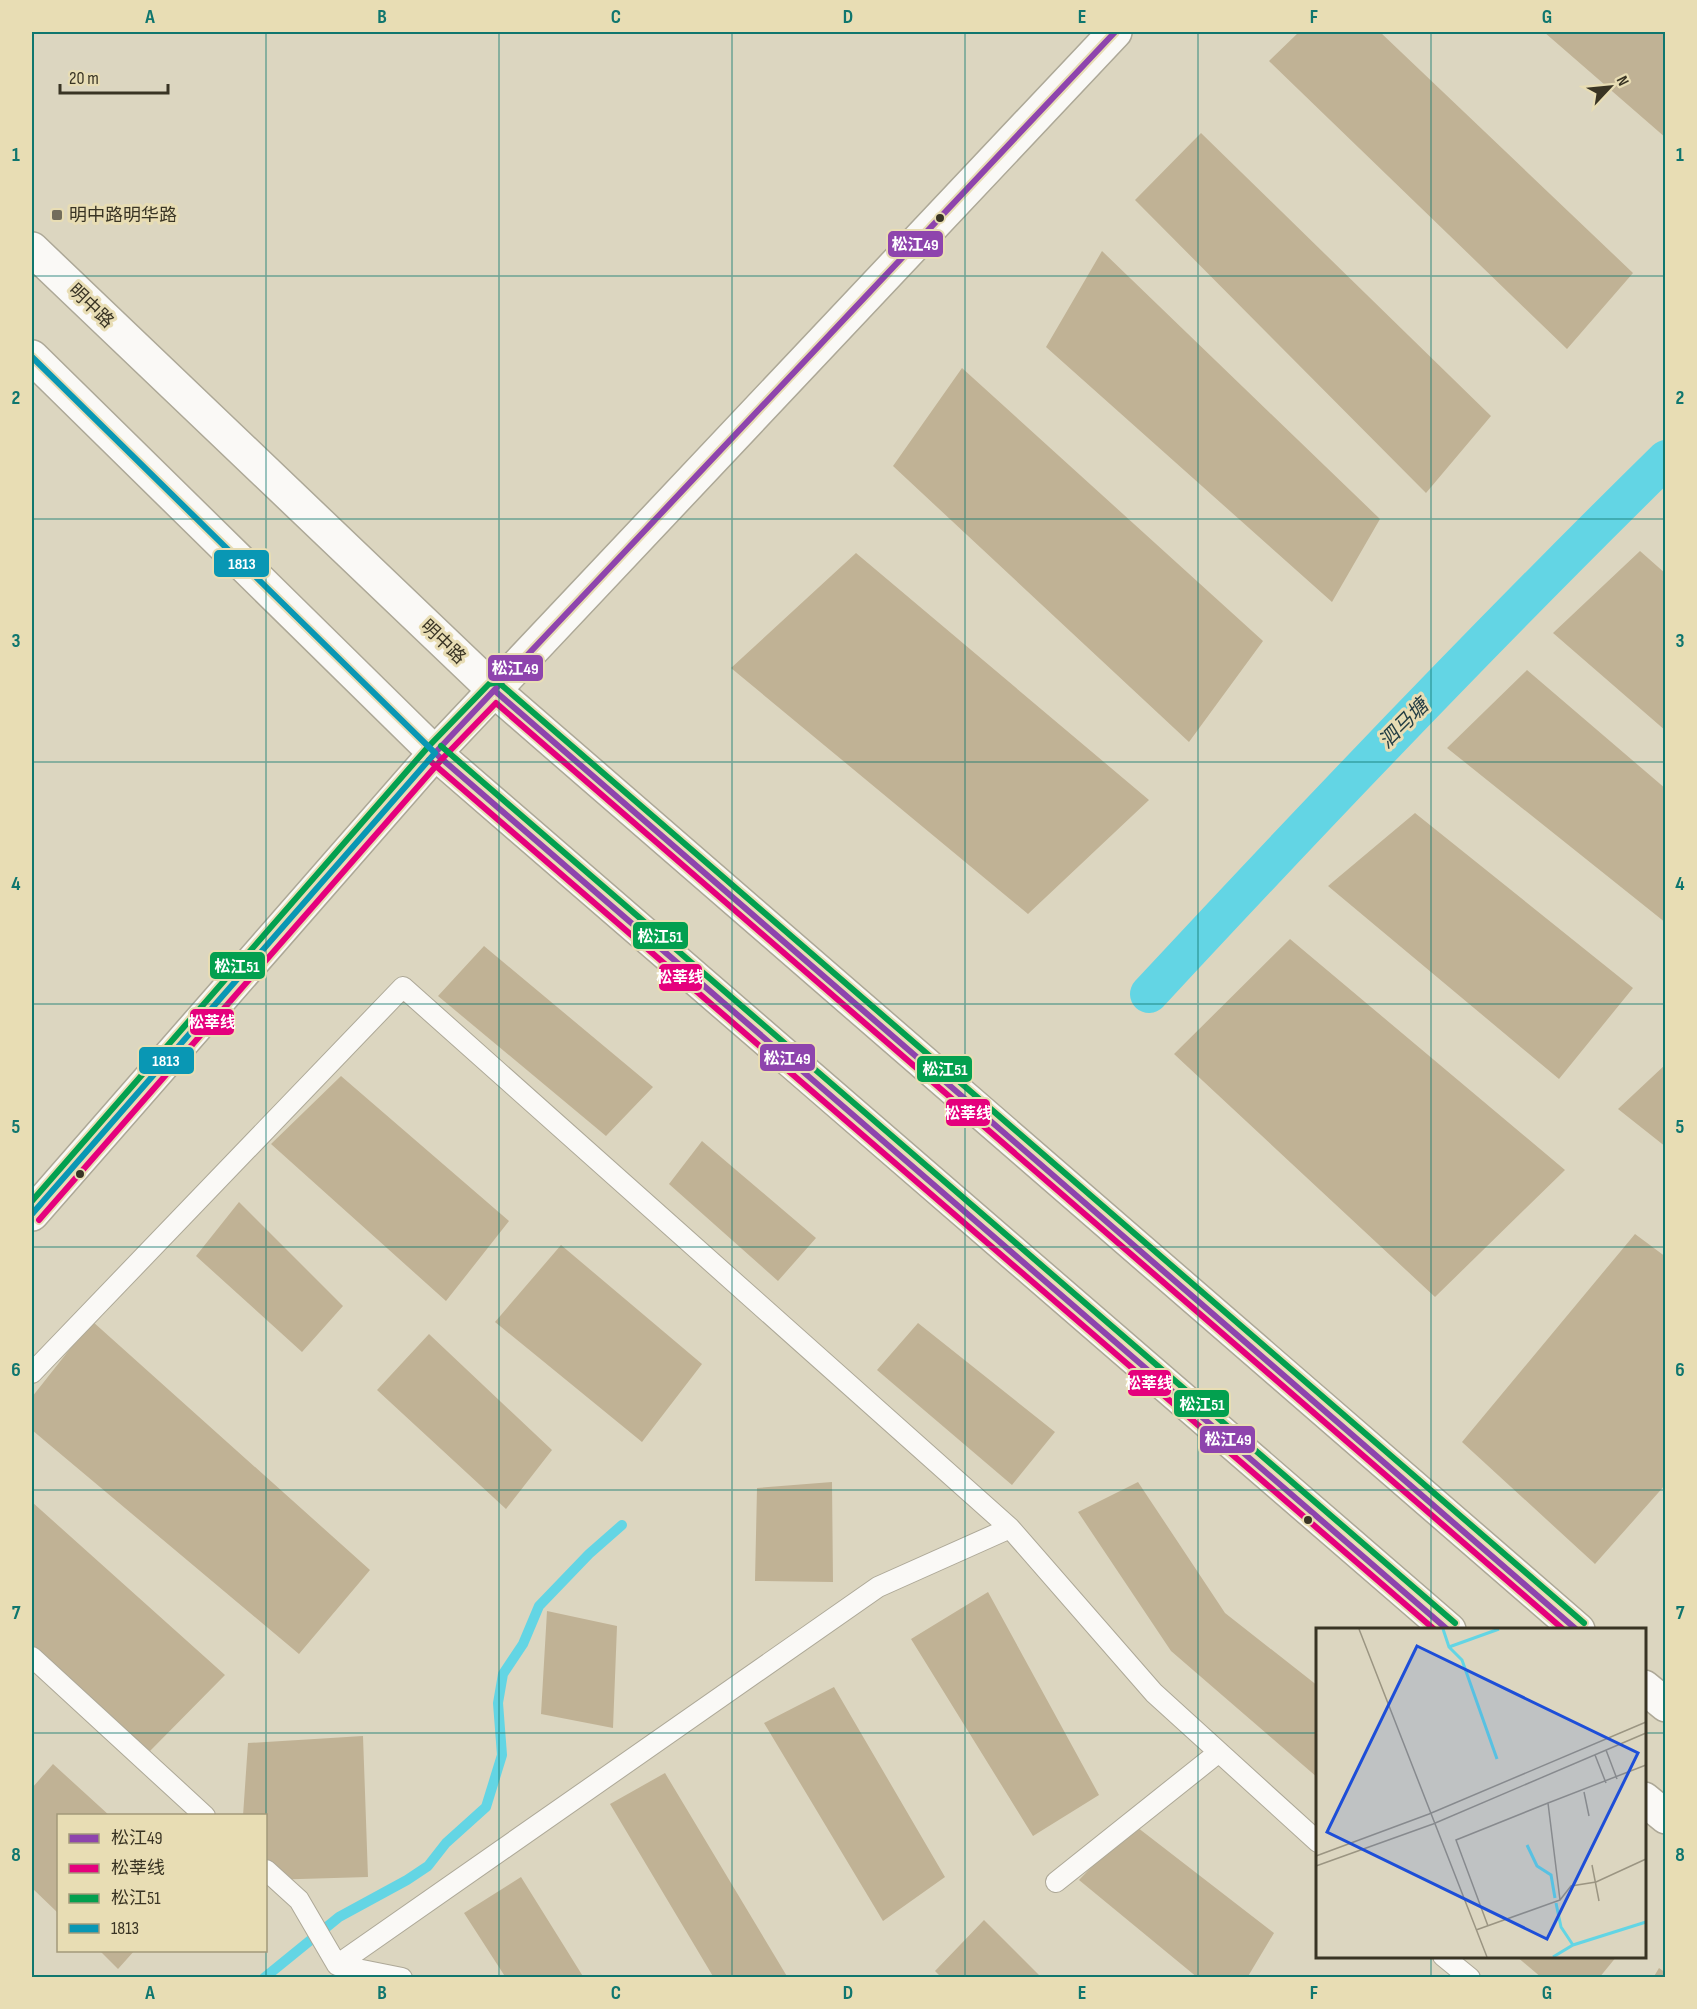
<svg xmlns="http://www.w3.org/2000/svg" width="1697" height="2009" font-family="'Sofia Sans Condensed','Noto Sans SC',sans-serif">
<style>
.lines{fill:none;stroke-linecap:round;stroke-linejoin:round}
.stream{stroke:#63d5e4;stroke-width:10}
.canal{stroke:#63d5e4;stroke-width:38}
.building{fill:#c0b295}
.service-casing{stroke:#ada897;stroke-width:22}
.tertiary-casing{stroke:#ada897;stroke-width:36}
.secondary-casing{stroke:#ada897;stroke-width:36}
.service{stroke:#faf9f6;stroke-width:20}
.tertiary{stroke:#faf9f6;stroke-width:33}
.secondary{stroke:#faf9f6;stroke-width:33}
.bus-1-casing{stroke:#e8ddb4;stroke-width:10}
.bus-2-casing{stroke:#e8ddb4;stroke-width:10}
.bus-3-casing{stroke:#e8ddb4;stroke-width:10}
.bus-4-casing{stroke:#e8ddb4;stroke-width:10}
.bus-1{stroke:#8e44ad;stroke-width:6}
.bus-2{stroke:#e5007d;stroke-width:6}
.bus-3{stroke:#03a04f;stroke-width:6}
.bus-4{stroke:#0997b4;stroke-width:6}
.grid{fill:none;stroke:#0f766e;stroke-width:1.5;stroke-opacity:0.55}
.poi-dot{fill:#726d5b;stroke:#e8ddb4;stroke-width:2}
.bus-dot{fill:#393424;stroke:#e8ddb4;stroke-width:2}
.labels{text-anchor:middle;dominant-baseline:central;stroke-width:6;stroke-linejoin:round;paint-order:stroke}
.poi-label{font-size:18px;fill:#393424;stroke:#e8ddb4;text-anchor:start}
.street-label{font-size:18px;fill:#393424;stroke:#e8ddb4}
.water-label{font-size:20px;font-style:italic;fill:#253f45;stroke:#e8ddb4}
.inset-river{fill:none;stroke:#63d5e4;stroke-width:3}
.inset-road{fill:none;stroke:#9b9582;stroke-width:1.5}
.view{fill:#1d4ed8;fill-opacity:0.15;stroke:#1d4ed8;stroke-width:3}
.inset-edge{fill:none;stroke:#393424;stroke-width:3}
.line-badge{stroke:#e8ddb4;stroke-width:2}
.badge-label{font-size:16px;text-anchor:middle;font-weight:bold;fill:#fff}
.neatline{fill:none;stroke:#0f766e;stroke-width:2}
.grid-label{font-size:20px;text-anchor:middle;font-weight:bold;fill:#0f766e}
</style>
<rect width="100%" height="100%" fill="#dcd6c0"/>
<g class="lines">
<path class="stream" d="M 264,1978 L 339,1917 L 407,1880 L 428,1866 L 446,1843 L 486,1807 L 502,1755 L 498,1703 L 503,1674 L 523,1644 L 539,1606 L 589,1554 L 622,1525"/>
<path class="canal" d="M 1149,994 C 1318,812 1489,633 1666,459"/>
</g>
<path class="building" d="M 1299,32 L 1380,32 L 1633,273 L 1567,349 L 1269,61 Z
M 1544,32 L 1666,32 L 1666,138 Z
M 1201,133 L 1491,416 L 1426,493 L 1135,200 Z
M 1102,251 L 1380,519 L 1332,602 L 1046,347 Z
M 962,368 L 1263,641 L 1189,742 L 893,466 Z
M 1640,551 L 1666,574 L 1666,731 L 1553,633 Z
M 856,553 L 1149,800 L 1028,914 L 731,668 Z
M 1527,670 L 1666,789 L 1666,923 L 1447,748 Z
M 1415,813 L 1633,988 L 1559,1079 L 1328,886 Z
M 1290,939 L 1565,1170 L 1435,1297 L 1174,1054 Z
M 484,946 L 653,1087 L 606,1136 L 438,996 Z
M 1666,1064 L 1666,1147 L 1618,1109 Z
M 341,1076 L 509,1221 L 446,1301 L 271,1144 Z
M 702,1141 L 816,1238 L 778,1281 L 669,1184 Z
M 239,1202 L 343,1306 L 302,1352 L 196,1256 Z
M 1635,1234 L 1666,1257 L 1666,1484 L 1595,1564 L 1462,1442 Z
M 561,1245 L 702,1364 L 642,1442 L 495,1322 Z
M 92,1321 L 370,1570 L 299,1654 L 32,1430 L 32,1397 Z
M 918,1323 L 1055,1432 L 1012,1485 L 877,1370 Z
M 429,1334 L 552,1450 L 506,1509 L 377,1390 Z
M 832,1482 L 833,1582 L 755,1581 L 757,1488 Z
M 1138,1482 L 1225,1613 L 1318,1686 L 1318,1778 L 1171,1651 L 1078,1512 Z
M 32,1502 L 225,1675 L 150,1751 L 32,1653 Z
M 988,1592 L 1099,1795 L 1033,1836 L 911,1639 Z
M 547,1611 L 617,1626 L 613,1728 L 541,1714 Z
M 834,1687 L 945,1877 L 883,1921 L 764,1723 Z
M 363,1736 L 368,1877 L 266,1880 L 266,1816 L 243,1816 L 248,1743 Z
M 53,1764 L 110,1816 L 58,1816 L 58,1913 L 32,1888 L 32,1788 Z
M 665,1773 L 788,1978 L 714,1978 L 610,1804 Z
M 1133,1824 L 1274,1933 L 1247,1978 L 1198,1978 L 1079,1880 Z
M 521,1877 L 584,1978 L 506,1978 L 464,1913 Z
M 984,1920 L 1042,1978 L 942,1978 L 935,1971 Z
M 99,1950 L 135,1950 L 118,1969 Z
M 1516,1956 L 1617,1956 L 1599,1978 L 1542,1978 Z
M 1659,1968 L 1666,1973 L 1666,1978 L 1653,1978 Z"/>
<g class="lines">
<g class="service-casing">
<path id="service" d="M 32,1373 L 403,987 L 1010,1528
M 32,1657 L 205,1816
M 266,1870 L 299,1900 L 337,1965 L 878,1587 L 1010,1528 L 1154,1693 L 1318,1842
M 1056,1882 L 1219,1752
M 1443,1956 L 1470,1978
M 337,1965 L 402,1978"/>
</g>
<g class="tertiary-casing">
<path id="tertiary" d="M 32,1214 L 435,753 L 1115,32"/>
</g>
<g class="secondary-casing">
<path id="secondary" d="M 32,249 L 495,691 L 1578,1630
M 32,357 L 435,753 L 1449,1630
M 1644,1687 L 1666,1705
M 1644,1799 L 1666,1817"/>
</g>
<use href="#service" class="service"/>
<use href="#tertiary" class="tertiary"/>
<use href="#secondary" class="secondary"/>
<g class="bus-1-casing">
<path id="bus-1" d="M 1115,32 L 435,753 L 1448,1630
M 495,691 L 1577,1630"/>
</g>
<g class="bus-2-casing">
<path id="bus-2" d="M 429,760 L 1435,1630
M 39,1220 L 442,759 L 496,703 L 1564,1630"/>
</g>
<g class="bus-3-casing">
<path id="bus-3" d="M 441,746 L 1455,1623
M 32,1201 L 428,747 L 489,684 L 498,682 L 1584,1623"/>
</g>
<g class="bus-4-casing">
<path id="bus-4" d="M 32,357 L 435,753 L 32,1214"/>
</g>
<use href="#bus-1" class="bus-1"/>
<use href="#bus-2" class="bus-2"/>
<use href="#bus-3" class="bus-3"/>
<use href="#bus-4" class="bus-4"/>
</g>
<path class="grid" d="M 266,32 L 266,1978M 499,32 L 499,1978M 732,32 L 732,1978M 965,32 L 965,1978M 1198,32 L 1198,1978M 1431,32 L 1431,1630M 32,276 L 1666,276M 32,519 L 1666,519M 32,762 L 1666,762M 32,1004 L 1666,1004M 32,1247 L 1666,1247M 32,1490 L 1666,1490M 32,1733 L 1318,1733M 1644,1733 L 1666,1733M 1431,1956 L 1431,1978"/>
<rect class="poi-dot" x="51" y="209" width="12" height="12" rx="3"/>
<g class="bus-dot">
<circle cx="940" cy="218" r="5"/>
<circle cx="80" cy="1174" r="5"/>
<circle cx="1308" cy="1520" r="5"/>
</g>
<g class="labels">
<g class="poi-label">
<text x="69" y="215">明中路明华路</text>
</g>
<g class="street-label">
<text transform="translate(91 306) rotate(44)">明中路</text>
<text transform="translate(443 642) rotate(44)">明中路</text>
</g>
<g class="water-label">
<text transform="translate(1404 724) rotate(-45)">泗马塘</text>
</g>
</g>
<g transform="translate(1316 1628)">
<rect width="330" height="330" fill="#dcd6c0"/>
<path class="inset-river" d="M 127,1 L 133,19 L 146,32 L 181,131M 133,19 L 183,1M 211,217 L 221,238 L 235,247 L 239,270M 240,275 L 245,299 L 257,317M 237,329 L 257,317 L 330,294"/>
<path class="inset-road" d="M 43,1 L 171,329M 290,122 L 301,151M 279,127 L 290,155M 268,164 L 273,188M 0,228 L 113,186 L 330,94M 276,237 L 283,273M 0,238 L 117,196 L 330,105M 244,272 L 255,258 L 280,254 L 330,231M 172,298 L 140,212 L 232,175M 160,302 L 244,272 L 232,175 L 330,137"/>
<path class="view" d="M 101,18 L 322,125 L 231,311 L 11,204 Z"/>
<rect width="330" height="330" class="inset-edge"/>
</g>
<g class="line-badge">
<rect x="887" y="230" width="57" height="28" rx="6" fill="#8e44ad"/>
<rect x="213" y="549" width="57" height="29" rx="6" fill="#0997b4"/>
<rect x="487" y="654" width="57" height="28" rx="6" fill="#8e44ad"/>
<rect x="632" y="921" width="57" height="29" rx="6" fill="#03a04f"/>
<rect x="209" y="951" width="57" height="29" rx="6" fill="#03a04f"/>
<rect x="658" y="963" width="45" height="29" rx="6" fill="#e5007d"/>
<rect x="189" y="1008" width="46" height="28" rx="6" fill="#e5007d"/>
<rect x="759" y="1043" width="57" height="29" rx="6" fill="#8e44ad"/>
<rect x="138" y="1046" width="57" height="29" rx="6" fill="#0997b4"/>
<rect x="916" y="1055" width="57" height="28" rx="6" fill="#03a04f"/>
<rect x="945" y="1098" width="46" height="29" rx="6" fill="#e5007d"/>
<rect x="1127" y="1369" width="45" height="28" rx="6" fill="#e5007d"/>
<rect x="1173" y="1389" width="57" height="29" rx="6" fill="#03a04f"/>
<rect x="1199" y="1425" width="57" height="29" rx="6" fill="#8e44ad"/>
</g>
<g class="badge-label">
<text x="915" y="250">松江49</text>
<text x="242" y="569">1813</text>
<text x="515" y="674">松江49</text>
<text x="660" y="942">松江51</text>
<text x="237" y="972">松江51</text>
<text x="680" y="983">松莘线</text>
<text x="212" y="1028">松莘线</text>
<text x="787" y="1064">松江49</text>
<text x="166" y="1066">1813</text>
<text x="945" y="1075">松江51</text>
<text x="968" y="1119">松莘线</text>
<text x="1149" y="1389">松莘线</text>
<text x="1202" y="1410">松江51</text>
<text x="1228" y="1445">松江49</text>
</g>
<rect width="1697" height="2009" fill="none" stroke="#e8ddb4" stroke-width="66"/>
<rect x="57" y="1814" width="210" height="138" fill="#e8ddb4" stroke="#a2997a" stroke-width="1.5"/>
<rect x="69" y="1834" width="30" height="9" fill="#8e44ad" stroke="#a2997a" stroke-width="1.5"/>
<text x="111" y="1844" font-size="18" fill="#393424">松江49</text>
<rect x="69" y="1864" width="30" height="9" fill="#e5007d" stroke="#a2997a" stroke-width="1.5"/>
<text x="111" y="1874" font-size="18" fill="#393424">松莘线</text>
<rect x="69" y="1894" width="30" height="9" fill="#03a04f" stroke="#a2997a" stroke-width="1.5"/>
<text x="111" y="1904" font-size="18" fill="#393424">松江51</text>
<rect x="69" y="1924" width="30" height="9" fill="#0997b4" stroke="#a2997a" stroke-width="1.5"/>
<text x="111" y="1934" font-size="18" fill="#393424">1813</text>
<g transform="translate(1610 87) rotate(64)" stroke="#e8ddb4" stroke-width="4.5" paint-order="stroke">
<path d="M0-4.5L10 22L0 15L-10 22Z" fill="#393424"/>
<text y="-9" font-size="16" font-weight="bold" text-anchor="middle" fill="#393424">N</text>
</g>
<path d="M60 84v9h108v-9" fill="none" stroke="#393424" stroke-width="3"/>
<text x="69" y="84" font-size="18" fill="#393424" stroke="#e8ddb4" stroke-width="4.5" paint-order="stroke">20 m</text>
<rect x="33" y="33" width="1631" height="1943" class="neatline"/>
<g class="grid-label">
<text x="150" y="23">A</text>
<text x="382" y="23">B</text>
<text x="616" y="23">C</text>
<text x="848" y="23">D</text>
<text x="1082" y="23">E</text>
<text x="1314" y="23">F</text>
<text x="1547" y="23">G</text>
<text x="16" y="161">1</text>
<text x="1680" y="161">1</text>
<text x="16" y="404">2</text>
<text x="1680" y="404">2</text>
<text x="16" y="647">3</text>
<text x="1680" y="647">3</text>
<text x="16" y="890">4</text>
<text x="1680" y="890">4</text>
<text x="16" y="1133">5</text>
<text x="1680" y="1133">5</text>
<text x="16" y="1376">6</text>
<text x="1680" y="1376">6</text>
<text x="16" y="1619">7</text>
<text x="1680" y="1619">7</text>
<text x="16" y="1861">8</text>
<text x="1680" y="1861">8</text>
<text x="150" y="1999">A</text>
<text x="382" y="1999">B</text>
<text x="616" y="1999">C</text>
<text x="848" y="1999">D</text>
<text x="1082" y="1999">E</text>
<text x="1314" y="1999">F</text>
<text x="1547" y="1999">G</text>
</g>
</svg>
